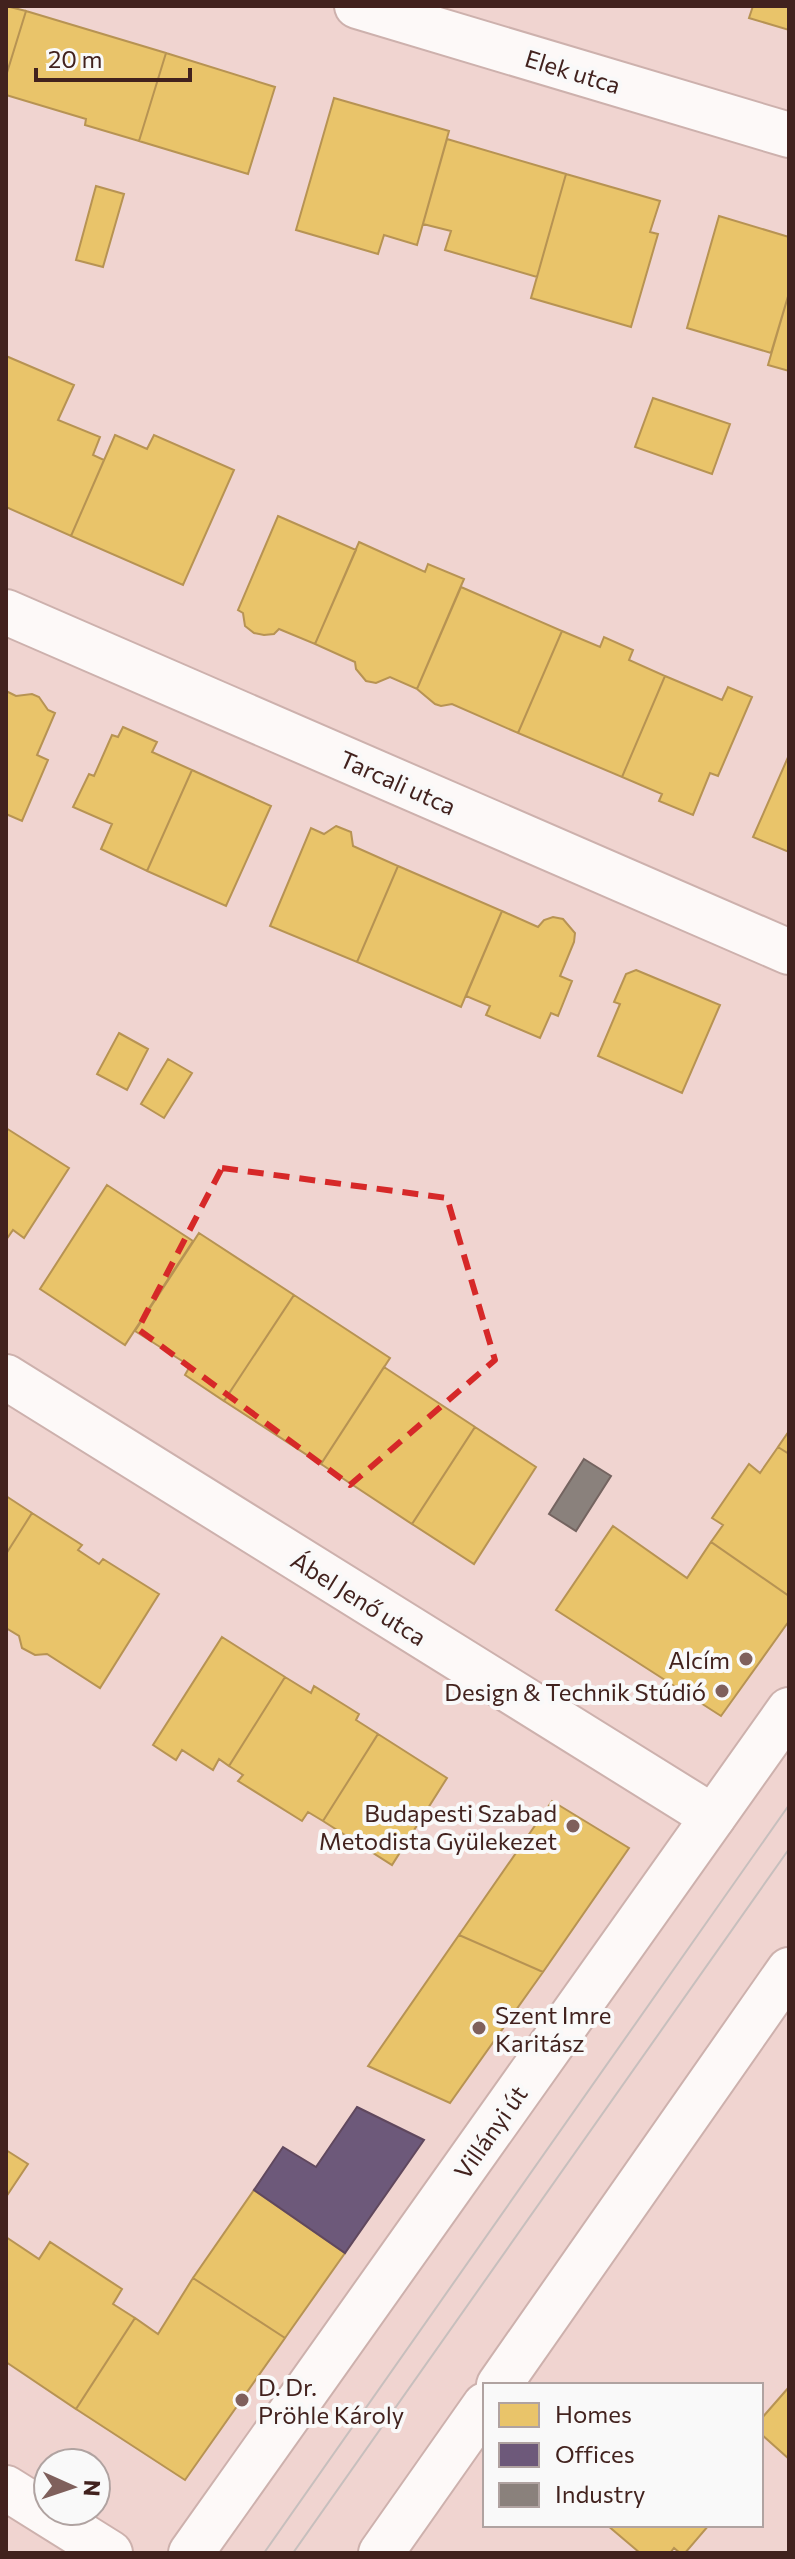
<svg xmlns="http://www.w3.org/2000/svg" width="795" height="2559" font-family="Commissioner,sans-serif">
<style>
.homes{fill:#e9c46a;stroke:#b79353;stroke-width:2}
.offices{fill:#6d597a;stroke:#60485e;stroke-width:2}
.industry{fill:#8a817c;stroke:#746460;stroke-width:2}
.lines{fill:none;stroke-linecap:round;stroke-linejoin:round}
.minor-casing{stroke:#cdb1ad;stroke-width:48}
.tertiary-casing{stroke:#cdb1ad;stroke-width:48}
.minor{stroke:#fdf9f8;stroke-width:44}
.tertiary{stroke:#fdf9f8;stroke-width:44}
.tram{stroke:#c7bfbd;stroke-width:2}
.marked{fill:none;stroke:#d62828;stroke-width:6;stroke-dasharray:16 10;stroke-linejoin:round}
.poi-dot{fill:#7f605c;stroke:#f9f9f9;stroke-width:3}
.labels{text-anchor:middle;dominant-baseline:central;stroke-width:8;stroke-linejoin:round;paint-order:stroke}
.street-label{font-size:24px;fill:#42221e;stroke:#f9f9f9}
.poi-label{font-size:24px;fill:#42221e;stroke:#f9f9f9;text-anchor:end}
</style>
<rect width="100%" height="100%" fill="#f0d4d0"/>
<path class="homes" d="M 6,6 L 26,11 L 6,76 Z
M 753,6 L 789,6 L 789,30 L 749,18 Z
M 26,11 L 166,53 L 139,141 L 85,125 L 86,119 L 6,95 L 6,76 Z
M 166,53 L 275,87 L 248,174 L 139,141 Z
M 334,98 L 449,131 L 417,245 L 384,235 L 378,254 L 296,230 Z
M 447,139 L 566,174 L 537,277 L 445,250 L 451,231 L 423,224 Z
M 566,174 L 660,201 L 650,232 L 658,234 L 631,327 L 531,298 Z
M 96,186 L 124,194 L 103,267 L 76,260 Z
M 719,216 L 789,237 L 789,293 L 771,353 L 687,328 Z
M 789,293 L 789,371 L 768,365 Z
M 6,356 L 74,385 L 58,420 L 100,437 L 93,455 L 104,460 L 71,536 L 6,507 Z
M 653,398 L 730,424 L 712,474 L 635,447 Z
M 115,435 L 147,449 L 154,435 L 234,470 L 183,585 L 71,536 Z
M 278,516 L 356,550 L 315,644 L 279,629 L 274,634 L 264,635 L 254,633 L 245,626 L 243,613 L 238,610 Z
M 359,542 L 425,572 L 428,564 L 464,579 L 417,689 L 390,677 L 376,683 L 366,681 L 356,669 L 355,662 L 315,644 Z
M 461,587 L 562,631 L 518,733 L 452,704 L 441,706 L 435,704 L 417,689 Z
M 562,631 L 600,647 L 604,637 L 633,650 L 629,660 L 665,676 L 622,777 L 518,733 Z
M 665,676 L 722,700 L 728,687 L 752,697 L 718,776 L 710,773 L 693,815 L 659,801 L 662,794 L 622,777 Z
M 6,691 L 16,696 L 32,694 L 39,697 L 48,710 L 55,713 L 37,755 L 48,760 L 22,821 L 6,814 Z
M 123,727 L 157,742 L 152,752 L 192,770 L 147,871 L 101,849 L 112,824 L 73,807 L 89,774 L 94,776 L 112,735 L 118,737 Z
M 789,755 L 789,852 L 753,837 Z
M 192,770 L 271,806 L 226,906 L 147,871 Z
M 336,826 L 351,832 L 353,846 L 398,866 L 357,962 L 270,926 L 311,828 L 324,834 Z
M 398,866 L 502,911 L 461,1007 L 357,962 Z
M 502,911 L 538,927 L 544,920 L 553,917 L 563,919 L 575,933 L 574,942 L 560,976 L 572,981 L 558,1016 L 551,1013 L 540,1038 L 486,1015 L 490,1006 L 466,996 Z
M 636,970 L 720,1005 L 682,1093 L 598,1056 L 620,1004 L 614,1002 L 626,974 Z
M 119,1033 L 148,1049 L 127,1090 L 97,1074 Z
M 168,1059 L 192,1073 L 164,1118 L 141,1104 Z
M 6,1128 L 69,1168 L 24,1238 L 13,1230 L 6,1240 Z
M 107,1185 L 193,1241 L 125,1345 L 40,1289 Z
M 199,1233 L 294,1295 L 224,1401 L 185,1375 L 190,1366 L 135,1331 Z
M 294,1295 L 390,1358 L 321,1464 L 224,1401 Z
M 384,1367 L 475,1427 L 412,1524 L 321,1464 Z
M 475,1427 L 536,1467 L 474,1564 L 412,1524 Z
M 789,1431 L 789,1454 L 778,1447 Z
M 778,1447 L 789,1454 L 789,1596 L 711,1542 L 723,1525 L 712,1518 L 749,1464 L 760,1473 Z
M 6,1496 L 32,1513 L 6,1554 Z
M 32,1513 L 82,1545 L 78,1550 L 99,1564 L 103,1559 L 159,1594 L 100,1688 L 47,1654 L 35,1655 L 22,1648 L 19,1636 L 6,1628 L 6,1554 Z
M 613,1526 L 687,1578 L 711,1542 L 789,1596 L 789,1621 L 721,1716 L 556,1610 Z
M 222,1637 L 285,1677 L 229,1766 L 219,1759 L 213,1770 L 182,1750 L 176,1760 L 153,1745 Z
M 285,1677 L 311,1693 L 314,1686 L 359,1714 L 356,1720 L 378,1734 L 323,1821 L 308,1812 L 302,1821 L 238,1781 L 243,1775 L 229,1766 Z
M 378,1734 L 447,1778 L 392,1865 L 323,1821 Z
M 552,1801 L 629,1848 L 543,1972 L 459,1935 Z
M 459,1935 L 543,1972 L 450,2103 L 368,2066 Z
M 6,2150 L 28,2164 L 6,2197 Z
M 254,2190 L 345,2253 L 285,2338 L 193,2278 Z
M 6,2237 L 39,2259 L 50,2242 L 122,2289 L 113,2304 L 135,2318 L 76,2409 L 6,2362 Z
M 193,2278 L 285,2338 L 185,2480 L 76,2409 L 135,2318 L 158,2334 Z
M 789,2387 L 789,2459 L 761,2434 L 761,2419 Z
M 607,2525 L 709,2525 L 685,2553 L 680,2553 L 674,2548 L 670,2553 L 640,2553 Z"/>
<path class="offices" d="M 357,2107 L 424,2140 L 345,2253 L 254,2190 L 283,2147 L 316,2167 Z"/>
<path class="industry" d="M 584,1459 L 611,1476 L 576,1531 L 549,1514 Z"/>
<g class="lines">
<g class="minor-casing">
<path id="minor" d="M 357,6 L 789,135
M 6,612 L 789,952
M 6,1377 L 713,1817
M 6,2488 L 110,2553"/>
</g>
<g class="tertiary-casing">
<path id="tertiary" d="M 499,2385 L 789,1970
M 191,2553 L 789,1710
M 381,2553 L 485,2405"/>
</g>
<use href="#minor" class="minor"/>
<use href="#tertiary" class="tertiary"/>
<path class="tram" d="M 264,2553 L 789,1805
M 293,2553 L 789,1849"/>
</g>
<path class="marked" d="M 222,1168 L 447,1198 L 495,1360 L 350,1485 L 138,1329 Z"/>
<g class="poi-dot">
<circle cx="746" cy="1659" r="8"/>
<circle cx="722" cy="1691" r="8"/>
<circle cx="573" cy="1826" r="8"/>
<circle cx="479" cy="2028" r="8"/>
<circle cx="242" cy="2400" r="8"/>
</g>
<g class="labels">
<g class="street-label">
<text transform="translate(573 71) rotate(17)">Elek utca</text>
<text transform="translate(398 782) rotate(24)">Tarcali utca</text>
<text transform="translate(359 1598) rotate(32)">Ábel Jenő utca</text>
<text transform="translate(490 2132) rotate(-55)">Villányi út</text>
</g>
<g class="poi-label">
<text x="730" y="1659">Alcím</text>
<text x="706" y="1691">Design &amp; Technik Stúdió</text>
<text x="557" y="1812">Budapesti Szabad<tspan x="557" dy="28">Metodista Gyülekezet</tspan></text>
<text x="495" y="2014" text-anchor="start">Szent Imre<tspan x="495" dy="28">Karitász</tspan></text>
<text x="258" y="2386" text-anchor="start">D. Dr.<tspan x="258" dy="28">Pröhle Károly</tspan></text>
</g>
</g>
<rect width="795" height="2559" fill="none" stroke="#42221e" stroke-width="16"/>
<rect x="483" y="2383" width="280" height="144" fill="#f9f9f9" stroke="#b0a3a1" stroke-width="2"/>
<rect x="499" y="2403" width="40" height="24" fill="#e9c46a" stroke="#b0a3a1" stroke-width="2"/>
<text x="555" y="2423" font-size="24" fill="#42221e">Homes</text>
<rect x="499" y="2443" width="40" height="24" fill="#6d597a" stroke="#b0a3a1" stroke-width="2"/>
<text x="555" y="2463" font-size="24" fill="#42221e">Offices</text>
<rect x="499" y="2483" width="40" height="24" fill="#8a817c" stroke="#b0a3a1" stroke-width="2"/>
<text x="555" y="2503" font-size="24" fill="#42221e">Industry</text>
<g transform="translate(72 2487) rotate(93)"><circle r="38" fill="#f9f9f9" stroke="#b0a3a1" stroke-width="2"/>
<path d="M0-6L14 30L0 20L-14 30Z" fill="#7f605c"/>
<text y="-12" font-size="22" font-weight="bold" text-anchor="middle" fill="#42221e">N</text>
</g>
<path d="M36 68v12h154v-12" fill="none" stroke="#42221e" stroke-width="4"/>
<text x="48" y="68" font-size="24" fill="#42221e" stroke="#f9f9f9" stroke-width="6" paint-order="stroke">20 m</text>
</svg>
